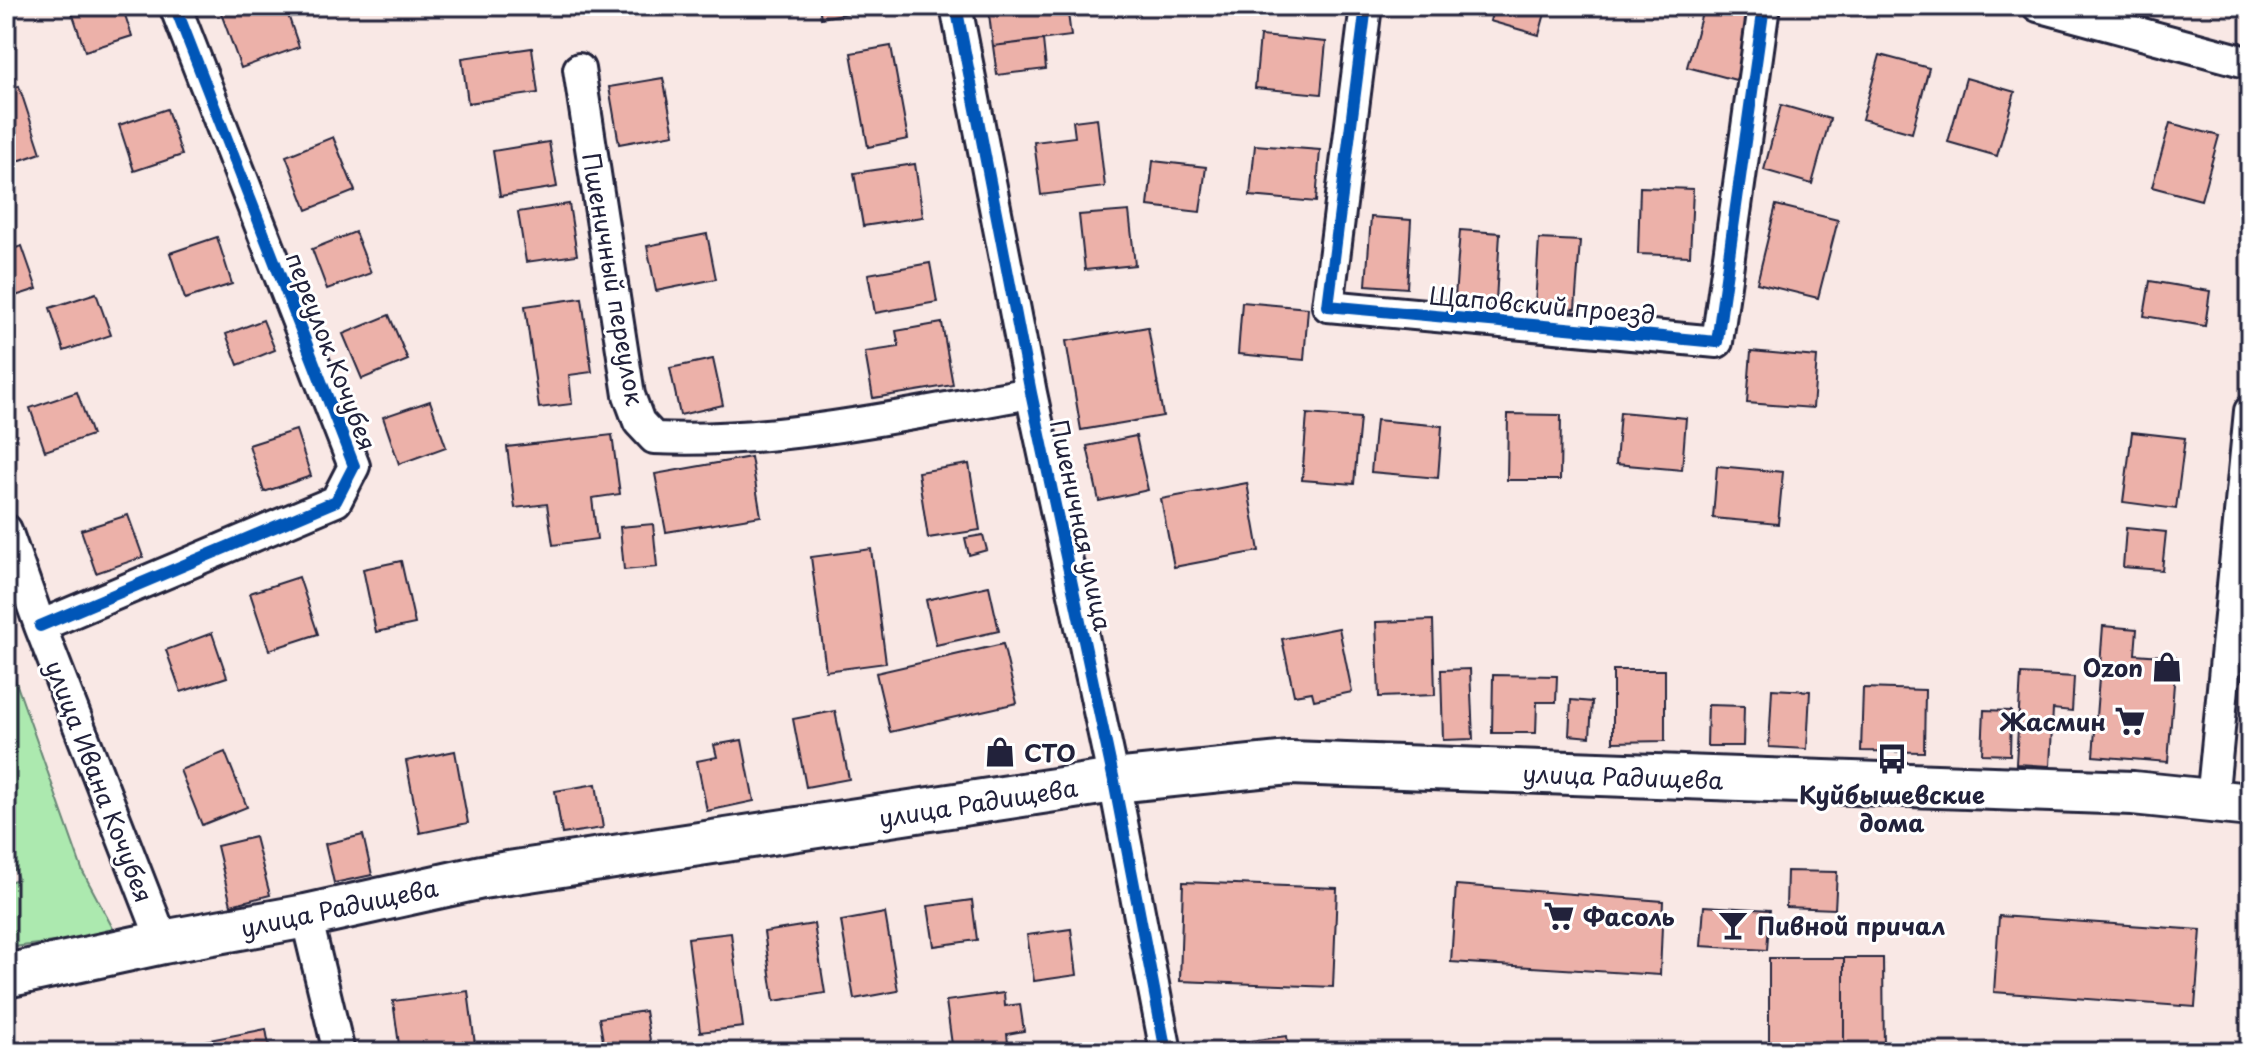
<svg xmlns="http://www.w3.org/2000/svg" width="2256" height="1058" font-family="'Playpen Sans',sans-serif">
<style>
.green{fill:#ace9af;stroke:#678675;stroke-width:2}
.building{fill:#ecb1a9;stroke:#22223b;stroke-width:2}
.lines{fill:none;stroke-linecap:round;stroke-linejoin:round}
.street-casing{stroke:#22223b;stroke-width:36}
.secondary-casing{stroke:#22223b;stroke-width:48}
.street{stroke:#fff;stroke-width:30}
.secondary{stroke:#fff;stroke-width:42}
.cycleway-casing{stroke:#fff;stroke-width:17}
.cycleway{stroke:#0057b8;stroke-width:12}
.labels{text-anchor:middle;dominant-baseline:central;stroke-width:6;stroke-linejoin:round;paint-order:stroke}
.street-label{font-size:24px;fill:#22223b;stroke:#fff}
.poi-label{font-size:24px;font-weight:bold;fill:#22223b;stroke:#fff;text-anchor:start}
</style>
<rect width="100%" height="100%" fill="#f9e8e5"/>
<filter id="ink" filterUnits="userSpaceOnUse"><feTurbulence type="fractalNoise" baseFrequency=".0125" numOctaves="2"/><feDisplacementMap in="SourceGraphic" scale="16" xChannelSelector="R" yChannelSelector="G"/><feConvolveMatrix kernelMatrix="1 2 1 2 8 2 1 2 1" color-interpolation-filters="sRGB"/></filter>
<g filter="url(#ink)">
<path class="green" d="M 6,654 L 83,872 L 116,934 L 6,948 L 6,883 L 18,879 L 6,847 Z"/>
<path class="building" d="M 70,6 L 122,6 L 132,36 L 85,51 Z
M 240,6 L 285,6 L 299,47 L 241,68 L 221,13 Z
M 603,6 L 660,6 L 604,15 Z
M 819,6 L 859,6 L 860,11 L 821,18 Z
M 988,6 L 1067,6 L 1071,36 L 993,46 Z
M 1494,6 L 1547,6 L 1539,35 L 1490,21 Z
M 1704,6 L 1719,6 L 1754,16 L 1736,80 L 1687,67 Z
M 1260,36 L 1326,42 L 1321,94 L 1255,88 Z
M 1043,40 L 1046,69 L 997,75 L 993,46 Z
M 891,46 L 908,139 L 868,147 L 851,53 Z
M 532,48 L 538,93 L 468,103 L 462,58 Z
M 1880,55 L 1929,68 L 1912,133 L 1862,119 Z
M 663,78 L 674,134 L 619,144 L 609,87 Z
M 1966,78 L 2015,92 L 1997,156 L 1948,142 Z
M 19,86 L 41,153 L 6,165 L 6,90 Z
M 1781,105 L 1830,119 L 1812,184 L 1764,170 Z
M 167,109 L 182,155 L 134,171 L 119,125 Z
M 1097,118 L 1105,187 L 1041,195 L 1034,142 L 1075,137 L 1073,121 Z
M 2170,123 L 2219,136 L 2201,200 L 2152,187 Z
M 333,137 L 355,191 L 307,210 L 286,156 Z
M 549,142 L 557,187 L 500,196 L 493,151 Z
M 1255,145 L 1320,150 L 1316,202 L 1250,196 Z
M 1153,161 L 1206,167 L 1200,212 L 1148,206 Z
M 915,164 L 923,217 L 863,226 L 854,173 Z
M 1640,187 L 1693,189 L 1690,256 L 1638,254 Z
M 569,204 L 577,255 L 526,262 L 518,212 Z
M 1776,205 L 1838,220 L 1818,298 L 1757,283 Z
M 1129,211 L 1135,265 L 1085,270 L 1079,215 Z
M 1371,217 L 1411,220 L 1407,288 L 1366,285 Z
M 1460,230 L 1500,233 L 1496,301 L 1455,298 Z
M 355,232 L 371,273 L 327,289 L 312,249 Z
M 707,234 L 716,279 L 656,291 L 647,246 Z
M 217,237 L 232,284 L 185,299 L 170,253 Z
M 1539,239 L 1580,241 L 1575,309 L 1535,306 Z
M 22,246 L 37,289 L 6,299 L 6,251 Z
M 930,263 L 937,302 L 875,313 L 868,274 Z
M 2150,281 L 2210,291 L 2205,326 L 2144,316 Z
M 96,293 L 111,335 L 64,351 L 50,308 Z
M 582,298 L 592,372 L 569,375 L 572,404 L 539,408 L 525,306 Z
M 1242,302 L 1308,308 L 1304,360 L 1238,354 Z
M 389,315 L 408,360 L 362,379 L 343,334 Z
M 263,320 L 275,350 L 238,365 L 226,334 Z
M 942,323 L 953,385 L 873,398 L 865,352 L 899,347 L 896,331 Z
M 1148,327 L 1163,416 L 1081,430 L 1066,341 Z
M 1751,351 L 1817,357 L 1813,408 L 1747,403 Z
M 713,359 L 723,405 L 680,415 L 670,368 Z
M 77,392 L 92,435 L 45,451 L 30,408 Z
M 430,401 L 446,447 L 399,464 L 383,417 Z
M 1620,412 L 1686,418 L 1682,470 L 1616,464 Z
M 1307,414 L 1360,418 L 1354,484 L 1302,480 Z
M 1508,414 L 1561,415 L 1560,480 L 1507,480 Z
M 1376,420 L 1442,426 L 1438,478 L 1371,472 Z
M 296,430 L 311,476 L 264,492 L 249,445 Z
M 2132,432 L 2185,438 L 2176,509 L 2123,502 Z
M 612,435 L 620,494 L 592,498 L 597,539 L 553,545 L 547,504 L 515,508 L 507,447 Z
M 1136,436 L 1148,490 L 1099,501 L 1087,446 Z
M 751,457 L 761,516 L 666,532 L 655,474 Z
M 969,464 L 980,530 L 928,538 L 918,472 Z
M 1717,466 L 1783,472 L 1778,524 L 1713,518 Z
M 1247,483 L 1259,551 L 1174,567 L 1161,499 Z
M 128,515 L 143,557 L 96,573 L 81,530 Z
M 653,524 L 657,567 L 624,570 L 620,527 Z
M 2126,528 L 2166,532 L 2162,570 L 2123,567 Z
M 983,535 L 987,550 L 969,555 L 965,538 Z
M 871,549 L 886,663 L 826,671 L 811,557 Z
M 401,561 L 415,624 L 376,632 L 363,569 Z
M 299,577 L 318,634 L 269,650 L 250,593 Z
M 989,586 L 999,631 L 936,645 L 926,600 Z
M 1433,620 L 1435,695 L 1379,697 L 1376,622 Z
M 2103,626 L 2137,629 L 2135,654 L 2176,657 L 2168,762 L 2093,756 Z
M 1339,628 L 1352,692 L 1314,700 L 1312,692 L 1294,695 L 1282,639 Z
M 212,633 L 227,677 L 181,692 L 166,650 Z
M 1003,644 L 1017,703 L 890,732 L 876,673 Z
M 1470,669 L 1473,739 L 1443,740 L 1441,670 Z
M 1613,670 L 1665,670 L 1665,741 L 1613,742 Z
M 2021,674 L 2074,677 L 2072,711 L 2053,709 L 2050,766 L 2016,764 Z
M 1493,675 L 1557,676 L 1556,702 L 1537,702 L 1536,733 L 1492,733 Z
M 1863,688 L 1925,690 L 1924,752 L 1861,751 Z
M 1772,689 L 1810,691 L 1807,749 L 1769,747 Z
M 1571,700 L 1592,702 L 1590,737 L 1569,735 Z
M 1708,705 L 1744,706 L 1743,746 L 1707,746 Z
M 1984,710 L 2011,711 L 2010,755 L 1982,754 Z
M 835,711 L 849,779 L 806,787 L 793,719 Z
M 742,740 L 754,801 L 707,811 L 697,761 L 717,757 L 714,745 Z
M 455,751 L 468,823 L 420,833 L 406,761 Z
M 225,752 L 247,807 L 202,825 L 180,770 Z
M 596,784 L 603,828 L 562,834 L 555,791 Z
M 363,835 L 372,875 L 334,883 L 325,844 Z
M 255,837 L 270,895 L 231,905 L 217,846 Z
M 1787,871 L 1837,872 L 1835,909 L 1786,907 Z
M 1183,882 L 1337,888 L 1333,987 L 1180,981 Z
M 1456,885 L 1663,901 L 1660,975 L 1451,962 Z
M 972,900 L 977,940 L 934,946 L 928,906 Z
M 1704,906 L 1770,910 L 1767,950 L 1701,946 Z
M 885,913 L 898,991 L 854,999 L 841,921 Z
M 1999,916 L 2201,930 L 2195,1007 L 1994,992 Z
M 814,924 L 825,993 L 774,1001 L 764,932 Z
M 1071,929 L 1077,975 L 1034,981 L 1027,935 Z
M 731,933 L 743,1027 L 700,1032 L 688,938 Z
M 1769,958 L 1844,958 L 1844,1052 L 1769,1052 Z
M 1844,958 L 1883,958 L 1884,1052 L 1844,1052 Z
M 468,991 L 476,1052 L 400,1052 L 393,1001 Z
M 1004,993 L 1005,1006 L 1020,1004 L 1024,1031 L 1007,1034 L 1009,1052 L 953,1052 L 946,1001 Z
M 645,1011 L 652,1052 L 605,1052 L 599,1018 Z
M 266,1029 L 270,1052 L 201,1052 L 199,1042 Z
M 1287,1036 L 1289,1052 L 1226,1052 L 1225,1044 Z"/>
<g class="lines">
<g class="street-casing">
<path id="street" d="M 956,6 L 1031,393 L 1114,781 L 1166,1052
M 1366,6 L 1328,306 L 1717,342 L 1764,6
M 2038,6 L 2250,63
M 579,69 L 629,395 L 639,422 L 654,438 C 781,444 907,414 1031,393
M 6,530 L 40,626 L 163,942
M 40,626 L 336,501 L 354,466 L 175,6
M 2212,801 L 2250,411
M 306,916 L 339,1052"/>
</g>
<g class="secondary-casing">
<path id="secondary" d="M 6,976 L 163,942 L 306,916 L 482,877 L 1114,781 L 1290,763 L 2133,793 L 2250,805"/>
</g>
<use href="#street" class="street"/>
<use href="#secondary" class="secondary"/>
<g class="cycleway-casing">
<path id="cycleway" d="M 956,6 L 1031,393 L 1114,781 L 1166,1052
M 1366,6 L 1328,306 L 1717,342 L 1764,6
M 40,626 L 336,501 L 354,466 L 175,6"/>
</g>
<use href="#cycleway" class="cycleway"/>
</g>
</g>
<defs>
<g id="shop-bare" transform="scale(2.4)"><path d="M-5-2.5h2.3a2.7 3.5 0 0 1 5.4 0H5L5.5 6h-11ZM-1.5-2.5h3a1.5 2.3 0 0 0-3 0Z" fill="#22223b" stroke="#fff" stroke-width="2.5" paint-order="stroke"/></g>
<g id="supermarket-bare" transform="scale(2.4)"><path d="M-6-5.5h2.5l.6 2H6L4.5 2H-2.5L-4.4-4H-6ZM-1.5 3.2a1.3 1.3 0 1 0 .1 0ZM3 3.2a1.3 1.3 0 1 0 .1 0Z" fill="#22223b" stroke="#fff" stroke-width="2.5" paint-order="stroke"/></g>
<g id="bus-bare" transform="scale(2.4)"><path d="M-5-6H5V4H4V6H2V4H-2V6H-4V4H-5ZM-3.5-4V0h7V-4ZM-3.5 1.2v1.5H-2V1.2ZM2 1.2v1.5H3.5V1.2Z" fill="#22223b" stroke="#fff" stroke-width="2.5" paint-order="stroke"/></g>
<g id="bar-bare" transform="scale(2.4)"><path d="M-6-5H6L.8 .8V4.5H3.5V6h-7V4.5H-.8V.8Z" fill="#22223b" stroke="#fff" stroke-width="2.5" paint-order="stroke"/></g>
</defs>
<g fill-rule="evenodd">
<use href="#shop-bare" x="2167" y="667"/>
<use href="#supermarket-bare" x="2130" y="721"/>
<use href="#shop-bare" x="1000" y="752"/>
<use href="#bus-bare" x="1892" y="759"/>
<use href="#supermarket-bare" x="1559" y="916"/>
<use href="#bar-bare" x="1733" y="925"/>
</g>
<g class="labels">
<g class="street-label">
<text transform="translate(614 279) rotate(80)">Пшеничный переулок</text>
<text transform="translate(1542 304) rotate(5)">Щаповский проезд</text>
<text transform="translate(332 351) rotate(69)">переулок Кочубея</text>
<text transform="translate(1082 525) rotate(78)">Пшеничная улица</text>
<text transform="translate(1623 776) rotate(2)">улица Радищева</text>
<text transform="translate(100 781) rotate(69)">улица Ивана Кочубея</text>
<text transform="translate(978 802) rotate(-9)">улица Радищева</text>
<text transform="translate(339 907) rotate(-12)">улица Радищева</text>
</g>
<g class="poi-label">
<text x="2143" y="667" text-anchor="end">Ozon</text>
<text x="2106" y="721" text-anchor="end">Жасмин</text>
<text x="1024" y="752">СТО</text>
<text x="1892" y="794" text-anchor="middle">Куйбышевские<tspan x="1892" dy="28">дома</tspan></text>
<text x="1583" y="916">Фасоль</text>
<text x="1757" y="925">Пивной причал</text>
</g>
</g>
<rect width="2256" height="1058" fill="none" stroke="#fff" stroke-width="32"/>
<rect x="16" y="16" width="2224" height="1026" fill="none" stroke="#22223b" stroke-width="3" filter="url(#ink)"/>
</svg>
